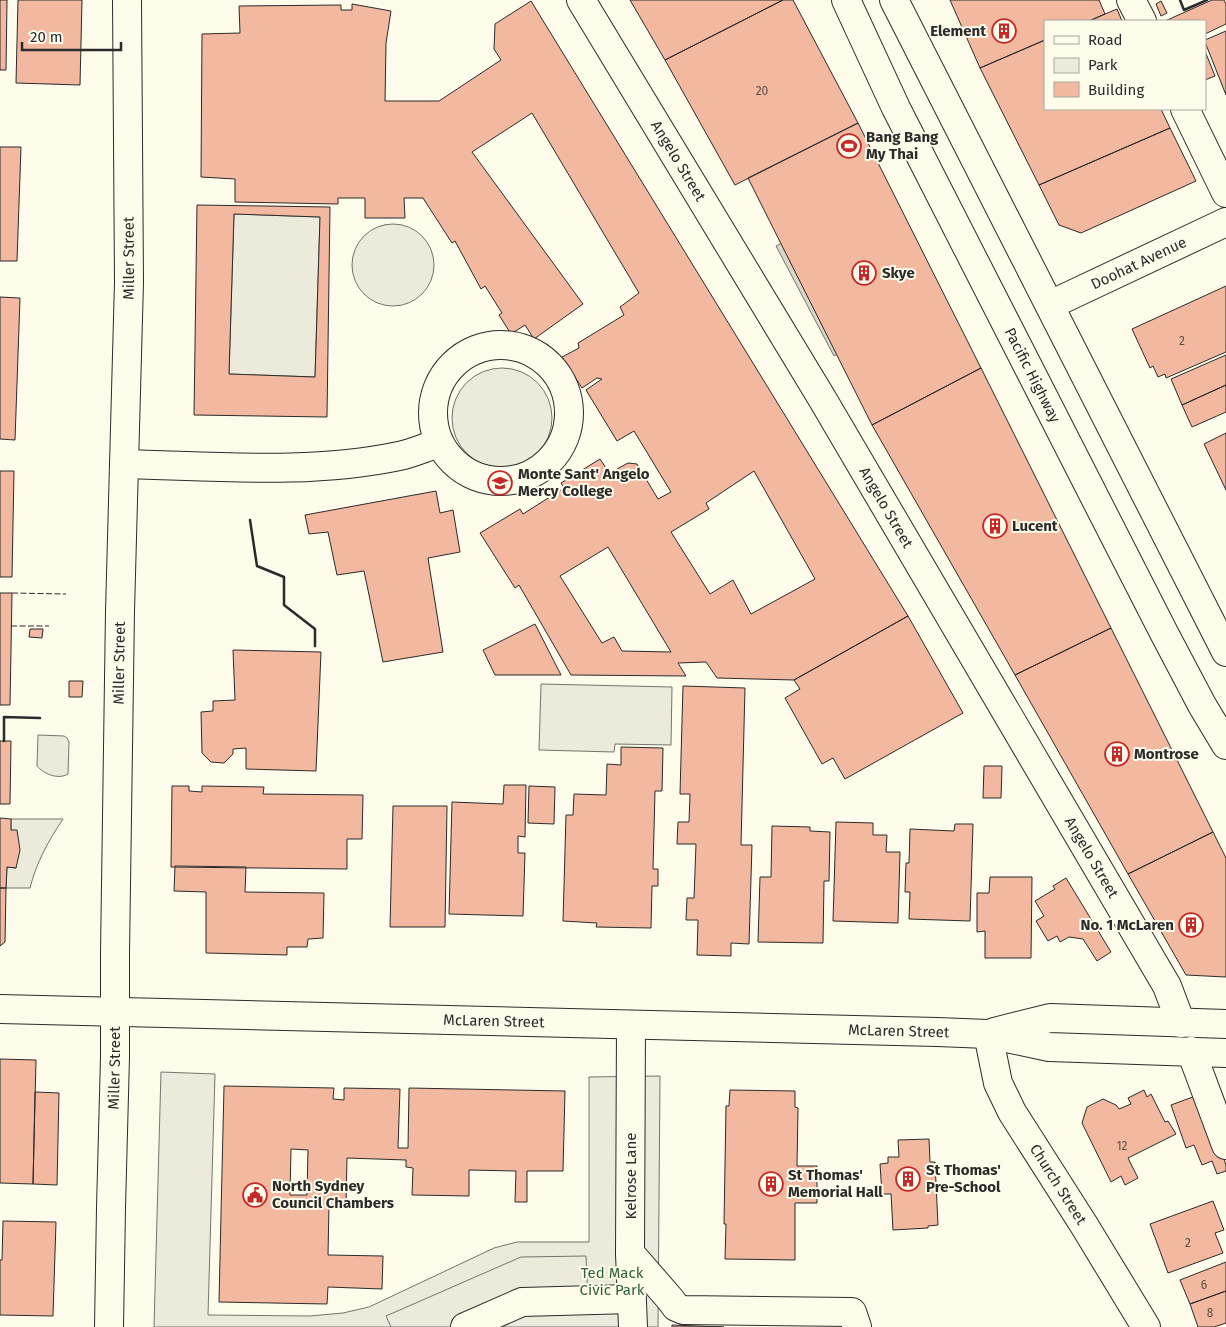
<svg xmlns="http://www.w3.org/2000/svg" width="1226" height="1327" font-family="'Fira Sans',sans-serif">
<style>
.green{fill:#ecebdb;stroke:#74746e}
.parking{fill:#eceadb;stroke:#74746e}
.water{fill:#d8d7c9;stroke:#74746e}
.building{fill:#f2b8a0;stroke:#2b2b2b;fill-rule:evenodd}
.lines{fill:none;stroke-linecap:round;stroke-linejoin:round}
.minor-casing{stroke:#2b2b2b;stroke-width:30}
.major-casing{stroke:#2b2b2b;stroke-width:30}
.minor{stroke:#fdfbea;stroke-width:28}
.major{stroke:#fdfbea;stroke-width:28}
.fence{stroke:#2b2b2b;stroke-width:1;stroke-dasharray:6 2.5;stroke-linecap:butt}
.wall{stroke:#2b2b2b;stroke-width:2.5}
.labels{text-anchor:middle;dominant-baseline:central;stroke-width:4;stroke-linejoin:round;paint-order:stroke}
.number-label{font-size:12px;fill:#5d4e48}
.poi-label{font-size:15px;font-weight:bold;fill:#2b2b2b;stroke:#fdfbea;text-anchor:start}
.street-label{font-size:15px;fill:#2b2b2b;stroke:#fdfbea}
.park-label{font-size:15px;fill:#34623c;stroke:#fdfbea}
</style>
<rect width="100%" height="100%" fill="#fdfbea"/>
<path class="green" d="M 234,214 L 320,217 L 315,377 L 229,374 Z
M352 265a41 41 0 1 1 82 0a41 41 0 1 1-82 0Z
M452 418a50 50 0 1 1 100 0a50 50 0 1 1-100 0Z
M 38,735 L 64,736 L 67,738 L 69,742 L 68,774 C 58,780 44,774 37,766 Z
M 11,819 L 63,819 C 49,840 36,863 30,888 L 6,888 L 7,867 L 16,868 L 11,830 Z
M 161,1072 L 215,1074 L 208,1315 L 310,1316 L 343,1313 L 369,1307 L 494,1248 L 517,1242 L 589,1242 L 589,1077 L 660,1076 L 658,1327 L 154,1327 Z"/>
<path class="parking" d="M 541,684 L 672,687 L 671,745 L 615,744 L 614,752 L 539,750 Z
M 586,1256 L 588,1300 L 620,1299 L 621,1327 L 391,1327 L 386,1316 L 521,1257 Z"/>
<path class="water" d="M 802,233 L 850,347 L 834,356 L 776,246 Z"/>
<path class="building" d="M 0,0 L 7,0 L 6,70 L 0,70 Z
M 18,0 L 82,0 L 80,85 L 16,83 Z
M 630,0 L 783,0 L 665,60 Z
M 783,0 L 793,0 L 858,123 L 735,185 L 665,60 Z
M 950,0 L 1099,0 L 1105,14 L 1089,21 L 1045,21 L 1045,40 L 980,68 Z
M 1212,0 L 1224,0 L 1226,4 L 1226,24 L 1205,34 L 1205,21 L 1165,21 Z
M 531,1 L 908,616 L 794,680 L 717,678 L 706,662 L 678,663 L 686,676 L 571,675 L 519,585 L 515,588 L 480,533 L 520,509 L 523,514 L 564,488 L 561,483 L 600,459 L 614,480 L 617,469 L 628,463 L 637,464 L 658,499 L 671,492 L 634,431 L 617,441 L 586,390 L 602,379 L 597,378 L 582,388 L 562,357 L 579,348 L 578,343 L 624,315 L 620,307 L 639,293 L 532,113 L 472,152 L 583,304 L 534,339 L 525,325 L 511,334 L 499,315 L 502,313 L 485,286 L 481,289 L 455,241 L 452,243 L 423,198 L 404,198 L 405,218 L 365,218 L 365,198 L 338,198 L 338,204 L 235,202 L 235,179 L 201,177 L 202,34 L 240,33 L 239,6 L 341,5 L 341,10 L 352,10 L 352,4 L 391,11 L 386,43 L 385,101 L 439,101 L 501,60 L 494,49 L 495,24 ZM 754,471 L 815,579 L 751,614 L 733,580 L 710,594 L 671,532 L 709,509 L 706,503 ZM 608,547 L 671,652 L 622,651 L 614,637 L 602,643 L 560,576 Z
M 1161,1 L 1167,13 L 1161,16 L 1156,4 Z
M 1117,9 L 1122,21 L 1089,21 L 1105,14 Z
M 1226,31 L 1226,95 L 1205,42 L 1205,40 Z
M 1045,40 L 1045,109 L 1161,109 L 1170,128 L 1039,185 L 980,68 Z
M 1205,51 L 1215,76 L 1205,80 Z
M 858,123 L 981,368 L 872,425 L 748,178 Z
M 1170,128 L 1196,181 L 1081,233 L 1059,225 L 1039,185 Z
M 0,147 L 21,147 L 17,261 L 0,261 Z
M 197,205 L 330,207 L 327,417 L 194,415 ZM 234,214 L 320,217 L 315,377 L 229,374 Z
M 1226,286 L 1226,352 L 1166,378 L 1165,374 L 1158,377 L 1153,366 L 1150,368 L 1132,329 Z
M 0,297 L 20,298 L 15,440 L 0,439 Z
M 1226,355 L 1226,385 L 1182,405 L 1171,379 Z
M 981,368 L 1111,628 L 1015,675 L 872,425 Z
M 1226,385 L 1226,412 L 1192,427 L 1182,405 Z
M 1226,433 L 1226,490 L 1204,444 Z
M 0,471 L 14,471 L 12,577 L 0,577 Z
M 436,491 L 440,513 L 453,510 L 460,552 L 428,558 L 443,652 L 383,662 L 364,571 L 337,575 L 328,532 L 309,534 L 305,515 Z
M 0,593 L 12,593 L 10,705 L 0,705 Z
M 908,616 L 963,713 L 845,779 L 833,758 L 822,764 L 785,698 L 800,689 L 794,680 Z
M 535,624 L 561,675 L 495,675 L 483,650 Z
M 1111,628 L 1213,832 L 1128,874 L 1015,675 Z
M 30,629 L 43,629 L 42,638 L 29,637 Z
M 233,650 L 321,652 L 316,771 L 246,769 L 246,748 L 233,749 L 233,754 L 224,763 L 211,762 L 202,753 L 201,712 L 213,711 L 213,701 L 235,700 Z
M 69,681 L 83,681 L 82,697 L 69,697 Z
M 683,686 L 745,688 L 741,845 L 752,845 L 749,944 L 731,943 L 731,956 L 697,955 L 698,920 L 686,920 L 687,898 L 694,898 L 696,844 L 677,844 L 678,822 L 689,822 L 690,794 L 680,794 Z
M 0,741 L 11,741 L 10,804 L 0,804 Z
M 621,747 L 663,748 L 662,791 L 655,791 L 653,869 L 658,869 L 658,886 L 652,886 L 651,928 L 596,927 L 597,923 L 563,921 L 566,815 L 573,815 L 574,794 L 606,795 L 607,764 L 621,765 Z
M 984,766 L 1002,766 L 1001,798 L 983,798 Z
M 504,785 L 526,785 L 525,837 L 518,836 L 518,853 L 525,853 L 523,916 L 449,914 L 452,802 L 503,804 Z
M 172,786 L 189,786 L 189,791 L 202,792 L 202,786 L 264,787 L 263,794 L 363,795 L 362,839 L 347,839 L 347,869 L 171,867 Z
M 529,786 L 555,787 L 554,824 L 528,823 Z
M 393,806 L 447,806 L 445,927 L 390,927 Z
M 0,818 L 11,819 L 11,830 L 17,830 L 20,850 L 16,868 L 7,867 L 6,888 L 0,888 Z
M 836,822 L 873,823 L 873,835 L 887,835 L 886,852 L 900,852 L 898,923 L 833,921 Z
M 955,824 L 973,824 L 970,921 L 909,919 L 910,892 L 905,892 L 906,863 L 909,863 L 910,829 L 954,831 Z
M 772,826 L 810,827 L 810,831 L 830,832 L 829,881 L 824,881 L 823,943 L 758,942 L 760,877 L 771,877 Z
M 1213,832 L 1226,858 L 1226,977 L 1186,975 L 1128,874 Z
M 175,866 L 246,867 L 245,892 L 324,893 L 323,938 L 308,939 L 307,947 L 287,947 L 287,955 L 206,953 L 206,892 L 174,891 Z
M 990,877 L 1032,877 L 1031,958 L 985,958 L 985,931 L 977,932 L 977,893 L 989,893 Z
M 1066,878 L 1111,952 L 1097,961 L 1083,939 L 1069,937 L 1060,942 L 1057,936 L 1048,941 L 1036,921 L 1044,916 L 1035,901 L 1055,889 L 1053,886 Z
M 0,888 L 6,888 L 5,942 L 0,946 Z
M 0,1059 L 36,1060 L 33,1184 L 0,1183 Z
M 224,1086 L 334,1088 L 333,1099 L 344,1100 L 344,1088 L 400,1089 L 398,1148 L 408,1148 L 409,1088 L 565,1091 L 563,1171 L 527,1171 L 527,1202 L 515,1202 L 516,1171 L 469,1170 L 469,1196 L 412,1195 L 413,1168 L 406,1167 L 406,1160 L 347,1158 L 346,1206 L 329,1205 L 328,1255 L 383,1256 L 382,1289 L 328,1287 L 327,1304 L 219,1302 ZM 291,1149 L 308,1150 L 307,1195 L 290,1195 Z
M 730,1090 L 795,1091 L 795,1107 L 798,1108 L 797,1166 L 817,1166 L 817,1203 L 795,1203 L 795,1260 L 725,1259 L 726,1224 L 724,1224 L 726,1106 L 729,1106 Z
M 1144,1090 L 1147,1097 L 1151,1094 L 1165,1122 L 1168,1121 L 1176,1134 L 1128,1158 L 1138,1178 L 1125,1185 L 1121,1176 L 1111,1182 L 1082,1123 L 1087,1107 L 1103,1099 L 1116,1105 L 1119,1109 L 1131,1104 L 1128,1098 Z
M 35,1092 L 59,1093 L 57,1185 L 33,1184 Z
M 1201,1094 L 1226,1165 L 1226,1171 L 1217,1174 L 1212,1161 L 1202,1165 L 1194,1145 L 1186,1148 L 1171,1105 Z
M 929,1139 L 930,1162 L 935,1162 L 938,1225 L 928,1226 L 928,1228 L 893,1230 L 891,1194 L 882,1194 L 880,1164 L 888,1163 L 888,1157 L 899,1157 L 898,1140 Z
M 1213,1201 L 1224,1230 L 1215,1233 L 1223,1253 L 1168,1273 L 1150,1224 Z
M 3,1221 L 56,1222 L 53,1316 L 0,1315 L 0,1260 L 2,1260 Z
M 1226,1262 L 1226,1291 L 1190,1304 L 1180,1280 Z
M 1226,1291 L 1226,1323 L 1214,1327 L 1198,1327 L 1190,1304 Z
M 672,1325 L 724,1327 L 672,1327 Z"/>
<g class="lines">
<g class="minor-casing">
<g id="minor">
<path id="s1" d="M 581,0 L 823,400 L 1167,986 L 1181,1023"/>
<path d="M 1131,0 L 1142,21"/>
<path d="M 1185,109 L 1226,193"/>
<path id="s2" d="M 1050,305 L 1226,222"/>
<circle cx="501" cy="413" r="68"/>
<path d="M 124,464 C 216,466 309,475 399,456 C 413,453 426,447 439,443"/>
<path id="s3" d="M 0,1009 L 937,1032 L 988,1034 L 1049,1047 L 1226,1053"/>
<path d="M 631,1025 L 630,1253 L 633,1327"/>
<path d="M 994,1032 L 1050,1018 L 1226,1024"/>
<path id="s4" d="M 988,1034 L 998,1083 L 1012,1112 L 1084,1225 L 1146,1327"/>
<path d="M 1191,1051 L 1226,1145"/>
<path d="M 630,1253 L 670,1299 L 676,1307 L 683,1310 L 852,1312 L 857,1327"/>
<path d="M 465,1327 L 522,1302 L 631,1299"/>
</g>
</g>
<g class="major-casing">
<g id="major">
<path id="s5" d="M 846,0 L 896,108 L 1163,631 L 1202,705 L 1226,745"/>
<path d="M 894,0 L 1226,652"/>
<path id="s6" d="M 109,1327 L 111,1208 L 115,1057 L 115,953 L 120,611 L 129,282 L 127,0"/>
</g>
</g>
<use href="#minor" class="minor"/>
<use href="#major" class="major"/>
<path class="fence" d="M 12,593 L 66,594
M 11,626 L 49,626"/>
<path class="wall" d="M 1180,0 L 1184,10 L 1207,0
M 250,520 L 257,566 L 284,577 L 284,605 L 315,629 L 315,646
M 4,741 L 4,717 L 40,718"/>
</g>
<defs>
<g id="building-ring" transform="scale(1.25)"><circle r="9.5" fill="#fdfbea" stroke="#c62828" stroke-width="1.5"/><path d="M-4-6H4V6H1V3H-1V6H-4ZM-2.5-4.3h1.7v1.8h-1.7ZM.8-4.3h1.7v1.8H.8ZM-2.5-1h1.7V.8h-1.7ZM.8-1h1.7V.8H.8Z" fill="#c62828"/></g>
<g id="stadium-ring" transform="scale(1.25)"><circle r="9.5" fill="#fdfbea" stroke="#c62828" stroke-width="1.5"/><path d="M0-5a6.5 5 0 1 0 0 10a6.5 5 0 1 0 0-10ZM-3.5-1.8h7v3.6h-7Z" fill="#c62828"/></g>
<g id="school-ring" transform="scale(1.25)"><circle r="9.5" fill="#fdfbea" stroke="#c62828" stroke-width="1.5"/><path d="M0-5L7-2L0 1L-7-2ZM-4 1L0 2.5L4 1V4Q0 6-4 4Z" fill="#c62828"/></g>
<g id="civic-ring" transform="scale(1.25)"><circle r="9.5" fill="#fdfbea" stroke="#c62828" stroke-width="1.5"/><path d="M-.6-6.5H3V-4.5H.6V-3L4-1V1h2V6H-6V1h2V-1L-.6-3ZM-1.2 2.5V6h2.4V2.5Z" fill="#c62828"/></g>
</defs>
<g fill-rule="evenodd">
<use href="#building-ring" x="1004" y="31"/>
<use href="#stadium-ring" x="849" y="146"/>
<use href="#building-ring" x="864" y="273"/>
<use href="#school-ring" x="500" y="483"/>
<use href="#building-ring" x="995" y="526"/>
<use href="#building-ring" x="1117" y="754"/>
<use href="#building-ring" x="1191" y="925"/>
<use href="#building-ring" x="908" y="1179"/>
<use href="#building-ring" x="771" y="1184"/>
<use href="#civic-ring" x="255" y="1195"/>
</g>
<g class="labels">
<g class="number-label">
<text x="762" y="91">20</text>
<text x="1182" y="341">2</text>
<text x="1122" y="1146">12</text>
<text x="1188" y="1243">2</text>
<text x="1204" y="1285">6</text>
<text x="1210" y="1313">8</text>
</g>
<g class="poi-label">
<text x="986" y="31" text-anchor="end">Element</text>
<text x="866" y="137">Bang Bang<tspan x="866" dy="17">My Thai</tspan></text>
<text x="882" y="273">Skye</text>
<text x="518" y="474">Monte Sant' Angelo<tspan x="518" dy="17">Mercy College</tspan></text>
<text x="1012" y="526">Lucent</text>
<text x="1134" y="754">Montrose</text>
<text x="1174" y="925" text-anchor="end">No. 1 McLaren</text>
<text x="926" y="1170">St Thomas'<tspan x="926" dy="17">Pre-School</tspan></text>
<text x="788" y="1175">St Thomas'<tspan x="788" dy="17">Memorial Hall</tspan></text>
<text x="272" y="1186">North Sydney<tspan x="272" dy="17">Council Chambers</tspan></text>
</g>
<g class="street-label">
<text stroke="none"><textPath href="#s1" startOffset="188">Angelo Street</textPath></text>
<text stroke="none"><textPath href="#s6" startOffset="1069">Miller Street</textPath></text>
<text stroke="none"><textPath href="#s2" startOffset="98">Doohat Avenue</textPath></text>
<text stroke="none"><textPath href="#s5" startOffset="419">Pacific Highway</textPath></text>
<text stroke="none"><textPath href="#s1" startOffset="592">Angelo Street</textPath></text>
<text stroke="none"><textPath href="#s6" startOffset="664">Miller Street</textPath></text>
<text stroke="none"><textPath href="#s1" startOffset="998">Angelo Street</textPath></text>
<text stroke="none"><textPath href="#s3" startOffset="494">McLaren Street</textPath></text>
<text stroke="none"><textPath href="#s3" startOffset="899">McLaren Street</textPath></text>
<text stroke="none"><textPath href="#s6" startOffset="259">Miller Street</textPath></text>
<text transform="translate(631 1176) rotate(-90)">Kelrose Lane</text>
<text stroke="none"><textPath href="#s4" startOffset="168">Church Street</textPath></text>
</g>
<g class="park-label">
<text x="612" y="1273">Ted Mack<tspan x="612" dy="17">Civic Park</tspan></text>
</g>
</g>
<rect x="1044" y="20" width="162" height="90" fill="#fdfbea" stroke="#a9a89e"/>
<rect x="1054" y="36" width="25" height="8" fill="#fdfbea" stroke="#a9a89e"/>
<text x="1088" y="45" font-size="15" fill="#2b2b2b">Road</text>
<rect x="1054" y="58" width="25" height="15" fill="#ecebdb" stroke="#a9a89e"/>
<text x="1088" y="70" font-size="15" fill="#2b2b2b">Park</text>
<rect x="1054" y="82" width="25" height="15" fill="#f2b8a0" stroke="#a9a89e"/>
<text x="1088" y="95" font-size="15" fill="#2b2b2b">Building</text>
<path d="M22 42v8h99v-8" fill="none" stroke="#2b2b2b" stroke-width="2.5"/>
<text x="30" y="42" font-size="15" fill="#2b2b2b" stroke="#fdfbea" stroke-width="4" paint-order="stroke">20 m</text>
</svg>
